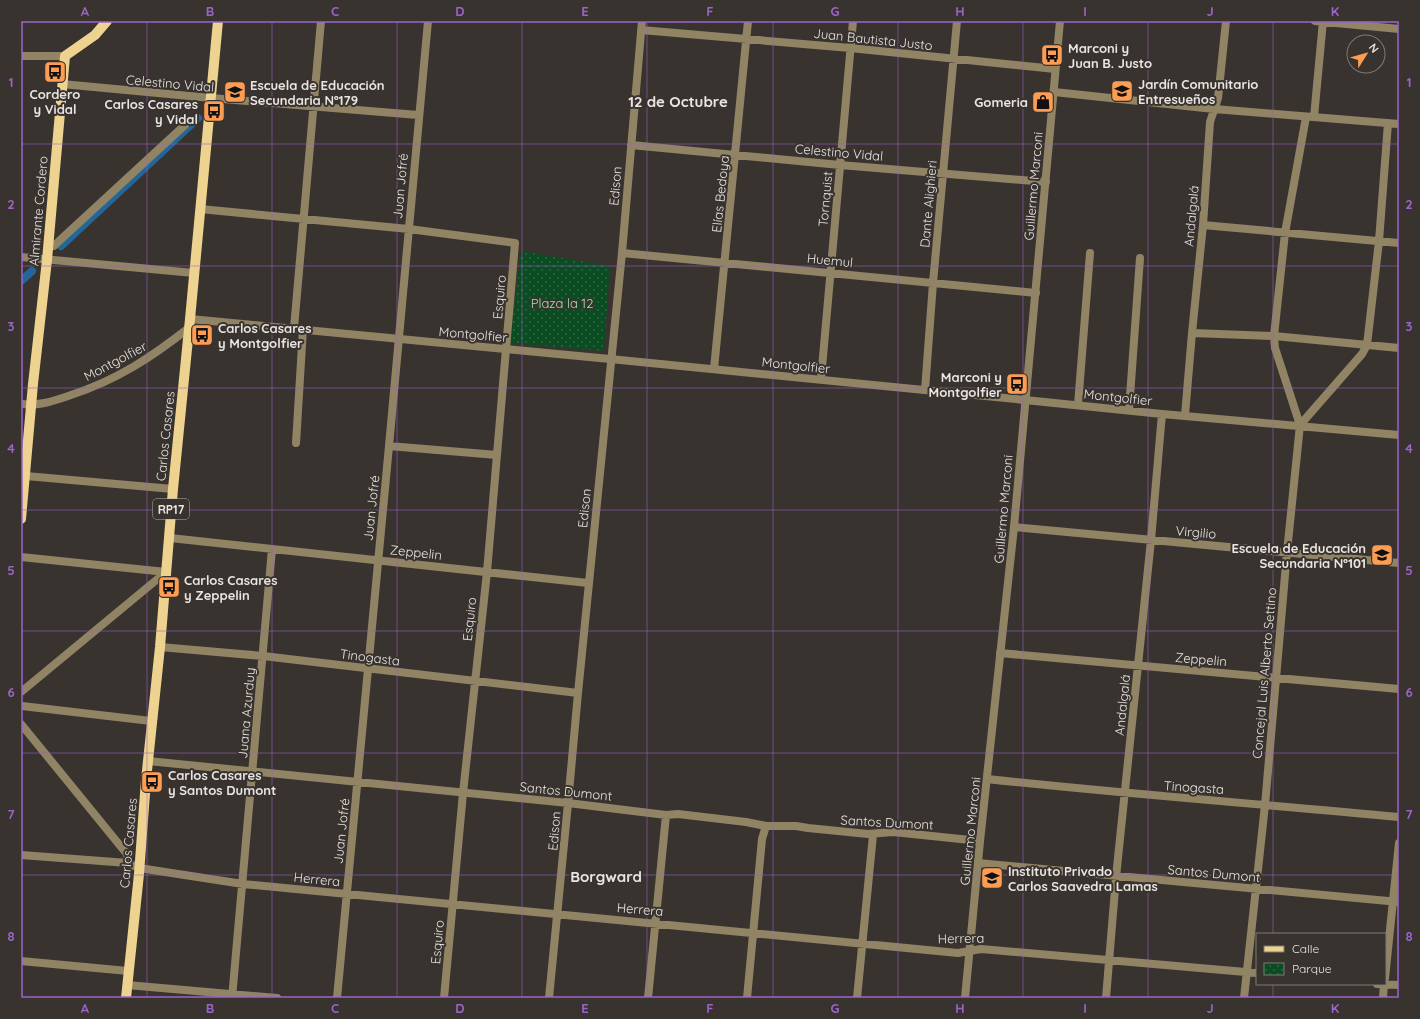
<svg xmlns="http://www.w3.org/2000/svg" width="1420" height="1019" font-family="Quicksand,sans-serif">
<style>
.park{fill:url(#park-dots)}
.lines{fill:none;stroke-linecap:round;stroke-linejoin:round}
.canal{stroke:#23669a;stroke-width:8}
.minor{stroke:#918464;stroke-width:8}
.tertiary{stroke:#918464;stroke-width:8}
.primary{stroke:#eed28f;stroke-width:10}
.grid{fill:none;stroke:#9c64ca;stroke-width:1;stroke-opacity:0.55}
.labels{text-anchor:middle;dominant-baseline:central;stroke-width:4;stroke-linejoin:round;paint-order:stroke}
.shield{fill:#39332f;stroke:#b4b0ac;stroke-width:1}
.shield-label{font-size:12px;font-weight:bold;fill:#e9e5e2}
.street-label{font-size:13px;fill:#e9e5e2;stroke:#39332f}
.poi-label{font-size:13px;font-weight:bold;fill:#e9e5e2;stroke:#39332f;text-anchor:start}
.park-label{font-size:13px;fill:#8deca3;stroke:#39332f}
.quarter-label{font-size:15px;font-weight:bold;fill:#e9e5e2;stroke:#39332f}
.neatline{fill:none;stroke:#9c64ca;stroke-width:1.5}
.grid-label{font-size:13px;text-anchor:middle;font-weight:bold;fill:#9c64ca}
</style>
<defs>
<pattern id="park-dots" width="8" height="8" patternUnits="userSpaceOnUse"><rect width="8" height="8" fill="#0b4c23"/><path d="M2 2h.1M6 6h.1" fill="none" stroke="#2f6643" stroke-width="1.8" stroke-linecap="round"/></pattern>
</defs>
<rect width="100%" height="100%" fill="#39332f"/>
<path class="park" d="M 521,251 L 610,266 L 604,351 L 510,343 Z"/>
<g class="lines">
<path class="canal" d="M 61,246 L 198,118
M 21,281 L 32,271"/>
<path class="minor" d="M 1315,21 L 1399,29
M 641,30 L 850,48 L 1055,69
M 21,56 L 65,56
M 62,84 L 211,98 L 418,115
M 1054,92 L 1214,109 L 1399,124
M 1314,117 L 1323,21
M 631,145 L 840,165 L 1046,182
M 200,209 L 409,229 L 515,243 L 487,572 L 463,793 L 444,998
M 1203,225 L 1399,243
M 48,246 L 54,246 L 58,242 L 185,125
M 622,253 L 1036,293
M 21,257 L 194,273
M 294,328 L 321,21
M 1192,333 L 1274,336 L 1399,348
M 714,369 L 748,21
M 821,379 L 853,21
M 925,390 L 933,283 L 957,21
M 1025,400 L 1162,414 L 1399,435
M 1078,405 L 1090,253
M 1129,410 L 1140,258
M 1185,415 L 1192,333 L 1203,225 L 1210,122 L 1218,98 L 1226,21
M 1300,425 L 1362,354 L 1367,345 L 1379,241 L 1388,123
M 296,443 L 303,329
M 389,446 L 497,455
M 26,476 L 173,489
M 1014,527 L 1399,563
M 170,538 L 588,583
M 21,557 L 166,572
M 160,647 L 263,656 L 578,693
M 1000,653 L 1399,689
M 21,692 L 166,572
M 22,706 L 151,721
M 21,724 L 122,848 L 127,854 L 128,863
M 148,761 L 568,803 L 666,815 L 678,814 L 746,822 L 766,826 L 796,826 L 808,828 L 868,834 L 893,832 L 980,841
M 987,779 C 1124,794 1262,804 1399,817
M 21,855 L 128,863 L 139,868 L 243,884 L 958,953 L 981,949 L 1257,973
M 978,863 L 1399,902
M 21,961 L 128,971
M 1385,978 L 1399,843
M 1377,984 L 1399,985
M 127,985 L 277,998
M 232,998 L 272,549
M 337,998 L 389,446 L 428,21
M 549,998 L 568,803 L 578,693 L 622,253 L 642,21
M 648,998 L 666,815
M 747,998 L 762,839 L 766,826
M 857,998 L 873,835
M 1106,998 L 1116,877 L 1151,540 L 1162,414
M 1244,998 L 1265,805 L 1287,552 L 1300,425 L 1275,348 L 1274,336 L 1285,233 L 1306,117
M 1383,998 L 1384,984"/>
<path class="tertiary" d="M 190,319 L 610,359 L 1025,400
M 21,404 C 41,406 53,401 71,395 C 117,380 152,357 190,327
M 965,998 L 980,841 L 1014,527 L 1060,21"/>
<path class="primary" d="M 21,519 L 33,384 L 47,260 L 65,56 L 95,35 L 107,21
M 126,998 L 139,874 L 146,780 L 160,647 L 173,489 L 190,319 L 218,21"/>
</g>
<path class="grid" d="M 147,21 L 147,998M 272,21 L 272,998M 397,21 L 397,998M 522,21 L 522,998M 647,21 L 647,998M 773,21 L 773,998M 898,21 L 898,998M 1023,21 L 1023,998M 1148,21 L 1148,998M 1273,21 L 1273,934M 21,144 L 1399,144M 21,266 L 1399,266M 21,388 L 1399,388M 21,510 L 1399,510M 21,631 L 1399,631M 21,753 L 1399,753M 21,875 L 1399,875M 1273,984 L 1273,998"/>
<defs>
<g id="bus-square" transform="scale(1.15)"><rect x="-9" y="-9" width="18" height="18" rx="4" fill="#fc9d53" stroke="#39332f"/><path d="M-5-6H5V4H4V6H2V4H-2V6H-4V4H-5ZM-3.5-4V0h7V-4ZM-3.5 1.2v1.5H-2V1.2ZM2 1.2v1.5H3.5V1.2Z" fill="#111"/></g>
<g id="school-square" transform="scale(1.15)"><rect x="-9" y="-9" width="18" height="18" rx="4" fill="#fc9d53" stroke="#39332f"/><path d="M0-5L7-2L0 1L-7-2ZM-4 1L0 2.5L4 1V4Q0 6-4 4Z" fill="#111"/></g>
<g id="shop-square" transform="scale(1.15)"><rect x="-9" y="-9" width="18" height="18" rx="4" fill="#fc9d53" stroke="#39332f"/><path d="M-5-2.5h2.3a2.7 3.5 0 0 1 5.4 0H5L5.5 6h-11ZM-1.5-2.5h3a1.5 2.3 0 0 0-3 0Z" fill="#111"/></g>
</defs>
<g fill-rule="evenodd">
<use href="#bus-square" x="1052" y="55"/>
<use href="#bus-square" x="55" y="72"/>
<use href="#school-square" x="1122" y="91"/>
<use href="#school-square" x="235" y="92"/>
<use href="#shop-square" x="1043" y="102"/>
<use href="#bus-square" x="214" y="111"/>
<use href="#bus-square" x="202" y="335"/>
<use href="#bus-square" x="1017" y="384"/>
<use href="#school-square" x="1382" y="555"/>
<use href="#bus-square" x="169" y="587"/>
<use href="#bus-square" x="152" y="782"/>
<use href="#school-square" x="992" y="878"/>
</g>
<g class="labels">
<rect class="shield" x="153" y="499" width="36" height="20" rx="3"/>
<g class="shield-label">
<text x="171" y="509">RP17</text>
</g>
<g class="street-label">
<text transform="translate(873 39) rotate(6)">Juan Bautista Justo</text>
<text transform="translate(170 83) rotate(5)">Celestino Vidal</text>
<text transform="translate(839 152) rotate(5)">Celestino Vidal</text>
<text transform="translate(400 186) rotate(-85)">Juan Jofré</text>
<text transform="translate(615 186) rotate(-85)">Edison</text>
<text transform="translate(1033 186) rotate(-85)">Guillermo Marconi</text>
<text transform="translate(720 194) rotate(-84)">Elías Bedoya</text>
<text transform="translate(825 199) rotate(-85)">Tornquist</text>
<text transform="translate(928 204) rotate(-85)">Dante Alighieri</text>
<text transform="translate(38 211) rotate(-85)">Almirante Cordero</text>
<text transform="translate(1191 216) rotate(-85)">Andalgalá</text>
<text transform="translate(830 260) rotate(6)">Huemul</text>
<text transform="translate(499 297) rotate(-85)">Esquiro</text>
<text transform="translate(473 334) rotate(5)">Montgolfier</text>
<text transform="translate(115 361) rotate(-28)">Montgolfier</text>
<text transform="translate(796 365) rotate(6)">Montgolfier</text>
<text transform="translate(1118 397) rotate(6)">Montgolfier</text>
<text transform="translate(165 436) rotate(-84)">Carlos Casares</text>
<text transform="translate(371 508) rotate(-84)">Juan Jofré</text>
<text transform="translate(584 508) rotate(-84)">Edison</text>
<text transform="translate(1003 509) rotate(-85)">Guillermo Marconi</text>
<text transform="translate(1196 532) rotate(5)">Virgilio</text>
<text transform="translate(416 552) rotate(6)">Zeppelin</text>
<text transform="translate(469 619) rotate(-84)">Esquiro</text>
<text transform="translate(370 657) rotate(7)">Tinogasta</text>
<text transform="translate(1201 659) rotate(5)">Zeppelin</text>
<text transform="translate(1264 673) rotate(-85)">Concejal Luis Alberto Settino</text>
<text transform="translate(1122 705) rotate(-84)">Andalgalá</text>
<text transform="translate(246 713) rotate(-85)">Juana Azurduy</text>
<text transform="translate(1194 787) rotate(4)">Tinogasta</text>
<text transform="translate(566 791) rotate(6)">Santos Dumont</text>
<text transform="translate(887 822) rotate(3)">Santos Dumont</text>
<text transform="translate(341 831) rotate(-84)">Juan Jofré</text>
<text transform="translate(554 831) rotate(-85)">Edison</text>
<text transform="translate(970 831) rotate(-84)">Guillermo Marconi</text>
<text transform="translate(128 843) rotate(-85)">Carlos Casares</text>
<text transform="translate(1214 873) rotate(5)">Santos Dumont</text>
<text transform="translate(317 879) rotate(6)">Herrera</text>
<text transform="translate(640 909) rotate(5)">Herrera</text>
<text transform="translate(961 938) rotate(-1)">Herrera</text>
<text transform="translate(437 942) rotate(-85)">Esquiro</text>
</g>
<g class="poi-label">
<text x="1068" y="48">Marconi y<tspan x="1068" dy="15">Juan B. Justo</tspan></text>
<text x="1138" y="84">Jardín Comunitario<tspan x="1138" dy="15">Entresueños</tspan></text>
<text x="250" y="85">Escuela de Educación<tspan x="250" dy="15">Secundaria Nº179</tspan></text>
<text x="55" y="94" text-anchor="middle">Cordero<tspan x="55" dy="15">y Vidal</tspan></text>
<text x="1028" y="102" text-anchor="end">Gomeria</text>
<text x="198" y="104" text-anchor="end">Carlos Casares<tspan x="198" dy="15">y Vidal</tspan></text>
<text x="218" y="328">Carlos Casares<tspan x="218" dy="15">y Montgolfier</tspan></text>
<text x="1002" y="377" text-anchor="end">Marconi y<tspan x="1002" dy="15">Montgolfier</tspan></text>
<text x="1366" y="548" text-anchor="end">Escuela de Educación<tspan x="1366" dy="15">Secundaria Nº101</tspan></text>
<text x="184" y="580">Carlos Casares<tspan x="184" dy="15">y Zeppelin</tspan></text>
<text x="168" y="775">Carlos Casares<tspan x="168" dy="15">y Santos Dumont</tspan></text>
<text x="1008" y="871">Instituto Privado<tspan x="1008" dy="15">Carlos Saavedra Lamas</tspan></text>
</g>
<g class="park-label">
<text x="562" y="303">Plaza la 12</text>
</g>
<g class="quarter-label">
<text x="678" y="101">12 de Octubre</text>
<text x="606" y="876">Borgward</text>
</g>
</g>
<rect width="1420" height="1019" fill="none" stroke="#39332f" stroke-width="44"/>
<rect x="1256" y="933" width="130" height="52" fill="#39332f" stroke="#7f7a77"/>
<rect x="1264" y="946" width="20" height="6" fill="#eed28f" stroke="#7f7a77"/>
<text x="1292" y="953" font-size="12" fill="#e9e5e2">Calle</text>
<rect x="1264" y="963" width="20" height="12" fill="url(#park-dots)" stroke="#7f7a77"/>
<text x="1292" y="973" font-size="12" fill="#e9e5e2">Parque</text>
<g transform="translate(1366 54) rotate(53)"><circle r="19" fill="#39332f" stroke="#7f7a77"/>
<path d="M0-3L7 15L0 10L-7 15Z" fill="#fc9d53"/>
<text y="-6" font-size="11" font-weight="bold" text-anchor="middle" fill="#e9e5e2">N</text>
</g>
<rect x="22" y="22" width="1376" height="975" class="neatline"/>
<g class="grid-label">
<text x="85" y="16">A</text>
<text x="210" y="16">B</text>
<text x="335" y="16">C</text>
<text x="460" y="16">D</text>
<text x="585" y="16">E</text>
<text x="710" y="16">F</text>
<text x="835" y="16">G</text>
<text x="960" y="16">H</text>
<text x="1085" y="16">I</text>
<text x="1210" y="16">J</text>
<text x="1335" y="16">K</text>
<text x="11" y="87">1</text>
<text x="1409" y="87">1</text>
<text x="11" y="209">2</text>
<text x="1409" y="209">2</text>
<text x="11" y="331">3</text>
<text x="1409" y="331">3</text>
<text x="11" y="453">4</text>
<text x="1409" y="453">4</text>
<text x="11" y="575">5</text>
<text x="1409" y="575">5</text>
<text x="11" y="697">6</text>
<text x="1409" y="697">6</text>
<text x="11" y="819">7</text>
<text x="1409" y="819">7</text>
<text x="11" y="941">8</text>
<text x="1409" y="941">8</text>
<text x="85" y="1013">A</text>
<text x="210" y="1013">B</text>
<text x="335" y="1013">C</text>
<text x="460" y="1013">D</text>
<text x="585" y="1013">E</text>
<text x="710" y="1013">F</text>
<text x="835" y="1013">G</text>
<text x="960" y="1013">H</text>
<text x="1085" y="1013">I</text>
<text x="1210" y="1013">J</text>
<text x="1335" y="1013">K</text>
</g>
</svg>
